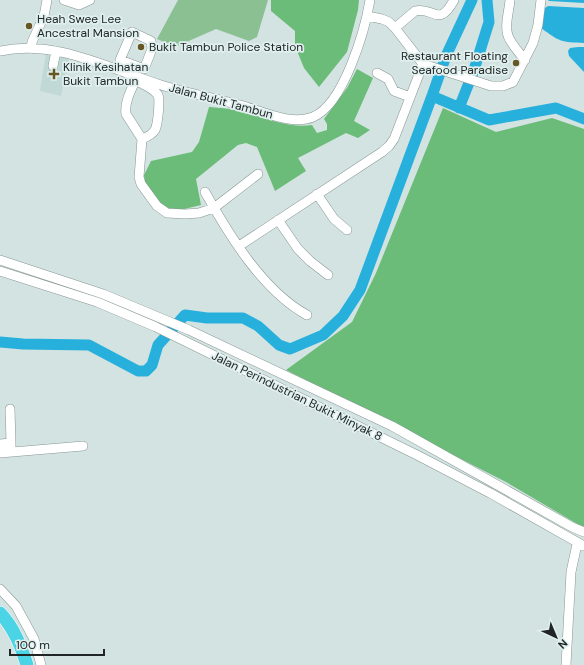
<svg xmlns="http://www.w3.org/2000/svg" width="584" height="665" font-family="'DM Sans',sans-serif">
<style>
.built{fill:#c1d9d6}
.green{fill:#8bc092}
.forest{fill:#6abc78}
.water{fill:#28b0dd}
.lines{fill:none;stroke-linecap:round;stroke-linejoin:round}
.river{stroke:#28b0dd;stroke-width:11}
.minor-casing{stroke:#879694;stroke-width:10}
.highway-casing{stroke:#fff;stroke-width:14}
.minor{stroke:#fff;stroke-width:9}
.highway{stroke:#4ad4e5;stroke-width:13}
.poi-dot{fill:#685724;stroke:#e0f0ee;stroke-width:1.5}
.labels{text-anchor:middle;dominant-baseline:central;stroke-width:3.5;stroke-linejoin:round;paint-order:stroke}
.poi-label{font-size:12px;fill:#202625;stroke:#e0f0ee;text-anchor:start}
.street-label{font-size:12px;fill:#202625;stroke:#e0f0ee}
</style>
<rect width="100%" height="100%" fill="#d3e3e1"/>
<path class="built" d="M 46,53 L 69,57 L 61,96 L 40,91 Z"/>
<path class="green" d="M 178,0 L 268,0 L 257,37 L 249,41 L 216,29 L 175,47 L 157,39 Z"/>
<path class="forest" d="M 271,0 L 359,0 L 358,10 L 347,52 L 319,87 L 304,68 L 295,46 L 295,31 L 271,11 Z
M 357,69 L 373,78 L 354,121 L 370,130 L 358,138 L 346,133 L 298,158 L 306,171 L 275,191 L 257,147 L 246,143 L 238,145 L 196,179 L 201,205 L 176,211 L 166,209 L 160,204 L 145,185 L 144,175 L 151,161 L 192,152 L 199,142 L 209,107 C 219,108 229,108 238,111 C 261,116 287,129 312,125 L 317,133 L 327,130 L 327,124 L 324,119 L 347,88 Z
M 443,108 L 496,132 L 552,118 L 584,129 L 584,528 L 506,482 L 286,370 L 352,322 L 376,273 Z"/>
<path class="water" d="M 548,0 L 584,0 L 584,3 L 549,1 Z
M 548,6 L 584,8 L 584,43 C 561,42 560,42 541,28 L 545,8 Z
M 578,47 L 584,47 L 584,72 L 569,56 L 568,51 L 570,48 Z"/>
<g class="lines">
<path class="river" d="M 472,0 L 446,56 L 432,96 L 489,120 L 556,108 L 584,119
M 459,108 L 474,70 L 489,22 L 487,0
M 0,342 L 23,344 L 89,345 L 138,371 L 146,371 L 152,365 L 158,345 L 185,315 L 207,318 L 243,318 L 258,326 L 279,345 L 290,349 L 323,335 L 343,316 L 360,290 L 432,96"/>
<g class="minor-casing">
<path id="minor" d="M 64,0 L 79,5 L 90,0
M 510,0 C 509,13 503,28 510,40 C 514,47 520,54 525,60
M 367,16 L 382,19 L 389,22 L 395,28 L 423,64 L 491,86 L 503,86 L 513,82 L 533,43 L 538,25 L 541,0
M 395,28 L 415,11 C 434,6 438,29 454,0
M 132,32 L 151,41 L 152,49 L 144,69 L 120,60 Z
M 31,49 L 32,42 L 44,16 L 47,0
M 0,51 C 56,39 109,69 161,85 C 187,93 214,98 240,105 C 262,111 291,126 313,117 C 344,104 365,30 370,0
M 53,66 L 56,51
M 377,73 L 388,79 L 394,91 L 410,97
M 137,77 C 132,88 124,102 126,114 L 142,139 L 139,177 L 141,184 L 157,206 L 167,213 L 185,214 L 199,213 L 214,208 L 258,174
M 139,82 C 145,85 154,89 158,95 C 160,100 158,124 155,130 C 152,135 147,137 142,139
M 205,192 C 229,235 263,291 307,315
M 317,194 L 334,219 L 347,230
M 278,220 L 298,249 L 310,261 L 328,275
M 239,246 L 382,152 L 389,146 L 394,139 L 423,64
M 0,260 L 103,294 L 189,330 L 392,426 L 572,527 L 584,532
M 0,271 L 97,302 L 156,327 L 417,455 L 490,493 L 584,546
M 10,409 L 11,443
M 0,444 L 11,443 L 11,449
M 0,453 L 83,446
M 0,589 L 16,606 L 34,639 L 41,665
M 566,665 L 571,572 L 577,544"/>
</g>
<g class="highway-casing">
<path id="highway" d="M 0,613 C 14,628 21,646 27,665"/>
</g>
<use href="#minor" class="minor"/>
<use href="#highway" class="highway"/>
</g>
<g class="poi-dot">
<circle cx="29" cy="26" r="4"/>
<circle cx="141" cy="47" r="4"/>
<circle cx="516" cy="63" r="4"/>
<path d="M52 68h4v4h4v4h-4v4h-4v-4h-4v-4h4z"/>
</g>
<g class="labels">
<g class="poi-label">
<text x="37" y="19">Heah Swee Lee<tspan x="37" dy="14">Ancestral Mansion</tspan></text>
<text x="149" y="47">Bukit Tambun Police Station</text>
<text x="508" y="56" text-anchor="end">Restaurant Floating<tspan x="508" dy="14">Seafood Paradise</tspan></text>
<text x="63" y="67">Klinik Kesihatan<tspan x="63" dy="14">Bukit Tambun</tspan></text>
</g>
<g class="street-label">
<text transform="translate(221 101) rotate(15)">Jalan Bukit Tambun</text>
<text transform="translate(297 396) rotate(26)">Jalan Perindustrian Bukit Minyak 8</text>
</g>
</g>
<g transform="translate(556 637) rotate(136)" stroke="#e0f0ee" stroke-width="3" paint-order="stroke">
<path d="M0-3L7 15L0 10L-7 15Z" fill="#202625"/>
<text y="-6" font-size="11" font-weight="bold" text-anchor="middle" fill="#202625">N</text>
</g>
<path d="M10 649v6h94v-6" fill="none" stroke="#202625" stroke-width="2"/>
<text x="16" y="649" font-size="12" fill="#202625" stroke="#e0f0ee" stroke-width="3" paint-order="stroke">100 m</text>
</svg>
